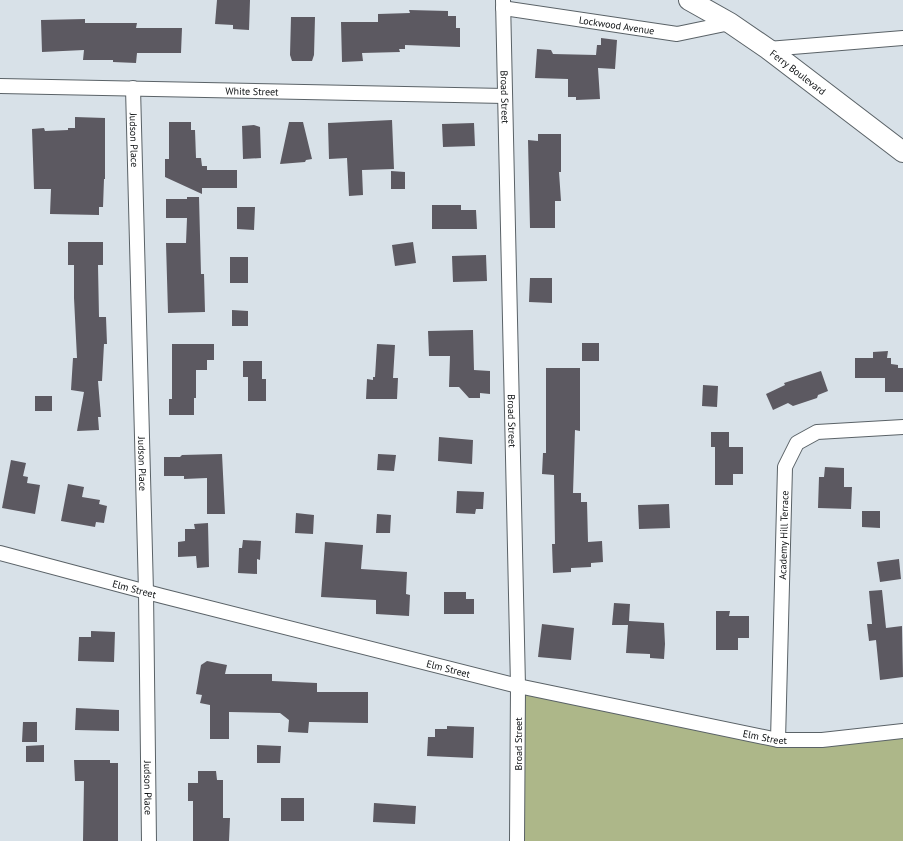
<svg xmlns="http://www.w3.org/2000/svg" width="903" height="841" font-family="'PT Sans',sans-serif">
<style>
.green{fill:#adb789}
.building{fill:#5c5961}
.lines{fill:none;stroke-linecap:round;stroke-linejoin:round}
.minor-casing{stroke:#5a6267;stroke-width:16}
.secondary-casing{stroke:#5a6267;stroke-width:22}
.minor{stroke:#fff;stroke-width:14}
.secondary{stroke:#fff;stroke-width:20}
.labels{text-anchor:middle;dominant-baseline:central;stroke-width:4;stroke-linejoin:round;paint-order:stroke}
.street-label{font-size:10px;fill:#0d1012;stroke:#fff}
</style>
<rect width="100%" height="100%" fill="#d8e1e8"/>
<path class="green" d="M 518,686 L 778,740 L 903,731 L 903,841 L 517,841 Z"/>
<path class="building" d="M 217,0 L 250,0 L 249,30 L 233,29 L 233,25 L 215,24 Z
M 409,10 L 448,11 L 448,16 L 456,16 L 456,28 L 460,28 L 460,47 L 405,45 L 405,49 L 399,49 L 400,52 L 362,53 L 363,61 L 342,62 L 341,22 L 378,22 L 378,14 L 410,13 Z
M 291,17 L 315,17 L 314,55 L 312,61 L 292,61 L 290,55 Z
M 85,19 L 85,23 L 137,23 L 136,28 L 182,28 L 181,53 L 137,53 L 136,63 L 113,62 L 113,60 L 83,60 L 84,50 L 42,52 L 41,20 Z
M 601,38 L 617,40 L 615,69 L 598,68 L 600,99 L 576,100 L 576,97 L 568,97 L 568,79 L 535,78 L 537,49 L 551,50 L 553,54 L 596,55 L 597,45 L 601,45 Z
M 75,117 L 105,118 L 105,179 L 104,179 L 103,207 L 99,207 L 99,215 L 50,214 L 51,189 L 34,189 L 32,129 L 44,128 L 45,131 L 68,130 L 68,128 L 75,128 Z
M 392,120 L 394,169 L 362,170 L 363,195 L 349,196 L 347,158 L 329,159 L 328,123 Z
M 169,122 L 191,122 L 191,130 L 195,130 L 196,158 L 201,158 L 202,166 L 207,166 L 207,170 L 237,170 L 237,188 L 202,188 L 202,194 L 165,177 L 165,159 L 169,159 Z
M 289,122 L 303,122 L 312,159 L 306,160 L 305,162 L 280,164 Z
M 474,123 L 475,146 L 443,147 L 442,124 Z
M 254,125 L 260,127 L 261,158 L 243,159 L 242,126 Z
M 538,134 L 561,134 L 561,172 L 559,172 L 561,201 L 555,201 L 555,228 L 530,228 L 528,140 L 538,141 Z
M 391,171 L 405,172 L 405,189 L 391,189 Z
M 187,197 L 199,197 L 201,274 L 204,274 L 205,312 L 168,313 L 166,243 L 186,243 L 187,218 L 166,218 L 166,199 L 187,199 Z
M 432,205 L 461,205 L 461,210 L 476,210 L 477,229 L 432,229 Z
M 237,207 L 255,207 L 254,230 L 237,229 Z
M 68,242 L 103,242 L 103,265 L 98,265 L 99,317 L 106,317 L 107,344 L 104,344 L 102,381 L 98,381 L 101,417 L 98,417 L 99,430 L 77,431 L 84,392 L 71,390 L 73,358 L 77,358 L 74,298 L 74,265 L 68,265 Z
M 413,242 L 416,263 L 395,266 L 392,245 Z
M 486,255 L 487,281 L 453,282 L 452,256 Z
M 230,257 L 248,257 L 248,283 L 230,283 Z
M 530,278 L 552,278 L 552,303 L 529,302 Z
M 232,310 L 248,311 L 248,326 L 232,326 Z
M 473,330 L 474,370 L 490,371 L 490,394 L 480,393 L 480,398 L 469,398 L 459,387 L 449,387 L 450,356 L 429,356 L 428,331 Z
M 582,343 L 599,343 L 599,361 L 582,361 Z
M 172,344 L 214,344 L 214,360 L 207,360 L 207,370 L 196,370 L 196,398 L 194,398 L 194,415 L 169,415 L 169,399 L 172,399 Z
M 377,344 L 395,345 L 393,378 L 398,378 L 397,399 L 366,399 L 367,379 L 373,380 L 373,377 L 375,377 Z
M 888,351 L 887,358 L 891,358 L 891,364 L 898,365 L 898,368 L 903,368 L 903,392 L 885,392 L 885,378 L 855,378 L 855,358 L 873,358 L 873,352 Z
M 243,361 L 262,361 L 262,379 L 266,379 L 266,401 L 248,401 L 248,377 L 243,377 Z
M 546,368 L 580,368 L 580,431 L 575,430 L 573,493 L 581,493 L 581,502 L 587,502 L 588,542 L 602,541 L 603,562 L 591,563 L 591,567 L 571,568 L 571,572 L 553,573 L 552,544 L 555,544 L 554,475 L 542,474 L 543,453 L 546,453 Z
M 821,371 L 828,391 L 818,395 L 817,398 L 793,406 L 788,403 L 773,410 L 766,394 L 785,385 L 784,383 Z
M 703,385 L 718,386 L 717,407 L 702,406 Z
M 35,396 L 52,396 L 52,411 L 35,411 Z
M 711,432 L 729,432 L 729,447 L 743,447 L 743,474 L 733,474 L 733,485 L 715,485 L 715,447 L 711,447 Z
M 439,437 L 473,440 L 472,464 L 438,461 Z
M 222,454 L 225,514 L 207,514 L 207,478 L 184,479 L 184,476 L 164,476 L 164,457 L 180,457 L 182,455 Z
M 378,454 L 396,455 L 394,471 L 377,470 Z
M 11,460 L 26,463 L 23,476 L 28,477 L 27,483 L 40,485 L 35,514 L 2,508 Z
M 825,467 L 844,468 L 844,487 L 852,487 L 851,509 L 818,508 L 819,477 L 824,477 Z
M 68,484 L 84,487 L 82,497 L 100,500 L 99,504 L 107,506 L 104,523 L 96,522 L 95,527 L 61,521 Z
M 457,491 L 484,492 L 483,509 L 476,509 L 475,514 L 456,513 Z
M 669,504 L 670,528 L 639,529 L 638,505 Z
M 862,511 L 880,511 L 880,528 L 862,527 Z
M 296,513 L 314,515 L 313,534 L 295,533 Z
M 377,514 L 391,515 L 390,533 L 376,533 Z
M 208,523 L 209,567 L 197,568 L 196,556 L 178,557 L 178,542 L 185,541 L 185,529 L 195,529 L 194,524 Z
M 243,540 L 261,541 L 260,560 L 257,559 L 257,574 L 238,573 L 239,548 L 242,548 Z
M 325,542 L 363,545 L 361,569 L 407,572 L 406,594 L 410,595 L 409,616 L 376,614 L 376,600 L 321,597 Z
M 899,559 L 901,579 L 880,582 L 877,562 Z
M 882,590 L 886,628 L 902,626 L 903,677 L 880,680 L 876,640 L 869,641 L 867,624 L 872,624 L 869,591 Z
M 444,592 L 466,592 L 466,599 L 474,599 L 474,614 L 444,614 Z
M 614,603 L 630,604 L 629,621 L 664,623 L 665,644 L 664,659 L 650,658 L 650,654 L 626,653 L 628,625 L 612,625 Z
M 716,611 L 730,611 L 729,616 L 749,616 L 749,638 L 738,638 L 738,650 L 716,650 Z
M 542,624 L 574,628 L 571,660 L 538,657 Z
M 91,631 L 115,632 L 114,662 L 78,661 L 79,637 L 91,637 Z
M 207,661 L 227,665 L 225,674 L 272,674 L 272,681 L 317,683 L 317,692 L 368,692 L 368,723 L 309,722 L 308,733 L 288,732 L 289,720 L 280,713 L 229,712 L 229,739 L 210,739 L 210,705 L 200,703 L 202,695 L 196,694 L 201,665 Z
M 76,708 L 119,710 L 119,731 L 75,730 Z
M 23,722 L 37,722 L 37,742 L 22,742 Z
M 447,726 L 474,727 L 473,758 L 427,756 L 428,737 L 435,737 L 435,729 L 447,729 Z
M 44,745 L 44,762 L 26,762 L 26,746 Z
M 257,745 L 281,746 L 280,763 L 257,763 Z
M 74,760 L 110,760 L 110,763 L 118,763 L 118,841 L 83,841 L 84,781 L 75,781 Z
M 198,771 L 216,771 L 217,780 L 223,780 L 223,818 L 230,818 L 229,841 L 193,841 L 193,801 L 188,801 L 188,783 L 198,783 Z
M 281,798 L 304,798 L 304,821 L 281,821 Z
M 374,803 L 416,806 L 415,824 L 373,822 Z"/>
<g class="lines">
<g class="minor-casing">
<g id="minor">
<path id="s1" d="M 503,0 L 518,686 L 517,841"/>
<path id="s2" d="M 503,8 L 677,34 L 730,23"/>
<path d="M 768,49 L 903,38"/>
<path id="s3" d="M 0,86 L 505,96"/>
<path id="s4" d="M 133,88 L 146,592 L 149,841"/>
<path id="s5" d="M 0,553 L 162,596 L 518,686 L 778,740 L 822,740 L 903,731"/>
<path id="s6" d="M 778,740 L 785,467 L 797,443 L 817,432 L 903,427"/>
</g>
</g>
<g class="secondary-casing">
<g id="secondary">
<path id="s7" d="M 689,0 L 730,23 L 768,49 L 903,152"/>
</g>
</g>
<use href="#minor" class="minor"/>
<use href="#secondary" class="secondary"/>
</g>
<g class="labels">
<g class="street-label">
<text stroke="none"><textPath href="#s2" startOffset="115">Lockwood Avenue</textPath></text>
<text stroke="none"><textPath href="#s7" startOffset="131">Ferry Boulevard</textPath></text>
<text stroke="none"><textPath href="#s3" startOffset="252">White Street</textPath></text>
<text stroke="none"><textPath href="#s1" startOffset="97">Broad Street</textPath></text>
<text stroke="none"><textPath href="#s4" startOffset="52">Judson Place</textPath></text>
<text stroke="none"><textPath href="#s1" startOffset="421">Broad Street</textPath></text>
<text stroke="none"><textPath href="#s4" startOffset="376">Judson Place</textPath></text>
<text stroke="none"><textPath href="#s6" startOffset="205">Academy Hill Terrace</textPath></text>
<text stroke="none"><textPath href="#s5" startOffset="139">Elm Street</textPath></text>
<text stroke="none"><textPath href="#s5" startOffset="463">Elm Street</textPath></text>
<text stroke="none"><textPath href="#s5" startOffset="787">Elm Street</textPath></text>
<text transform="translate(518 744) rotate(-90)">Broad Street</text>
<text stroke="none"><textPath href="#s4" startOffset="700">Judson Place</textPath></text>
</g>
</g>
</svg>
